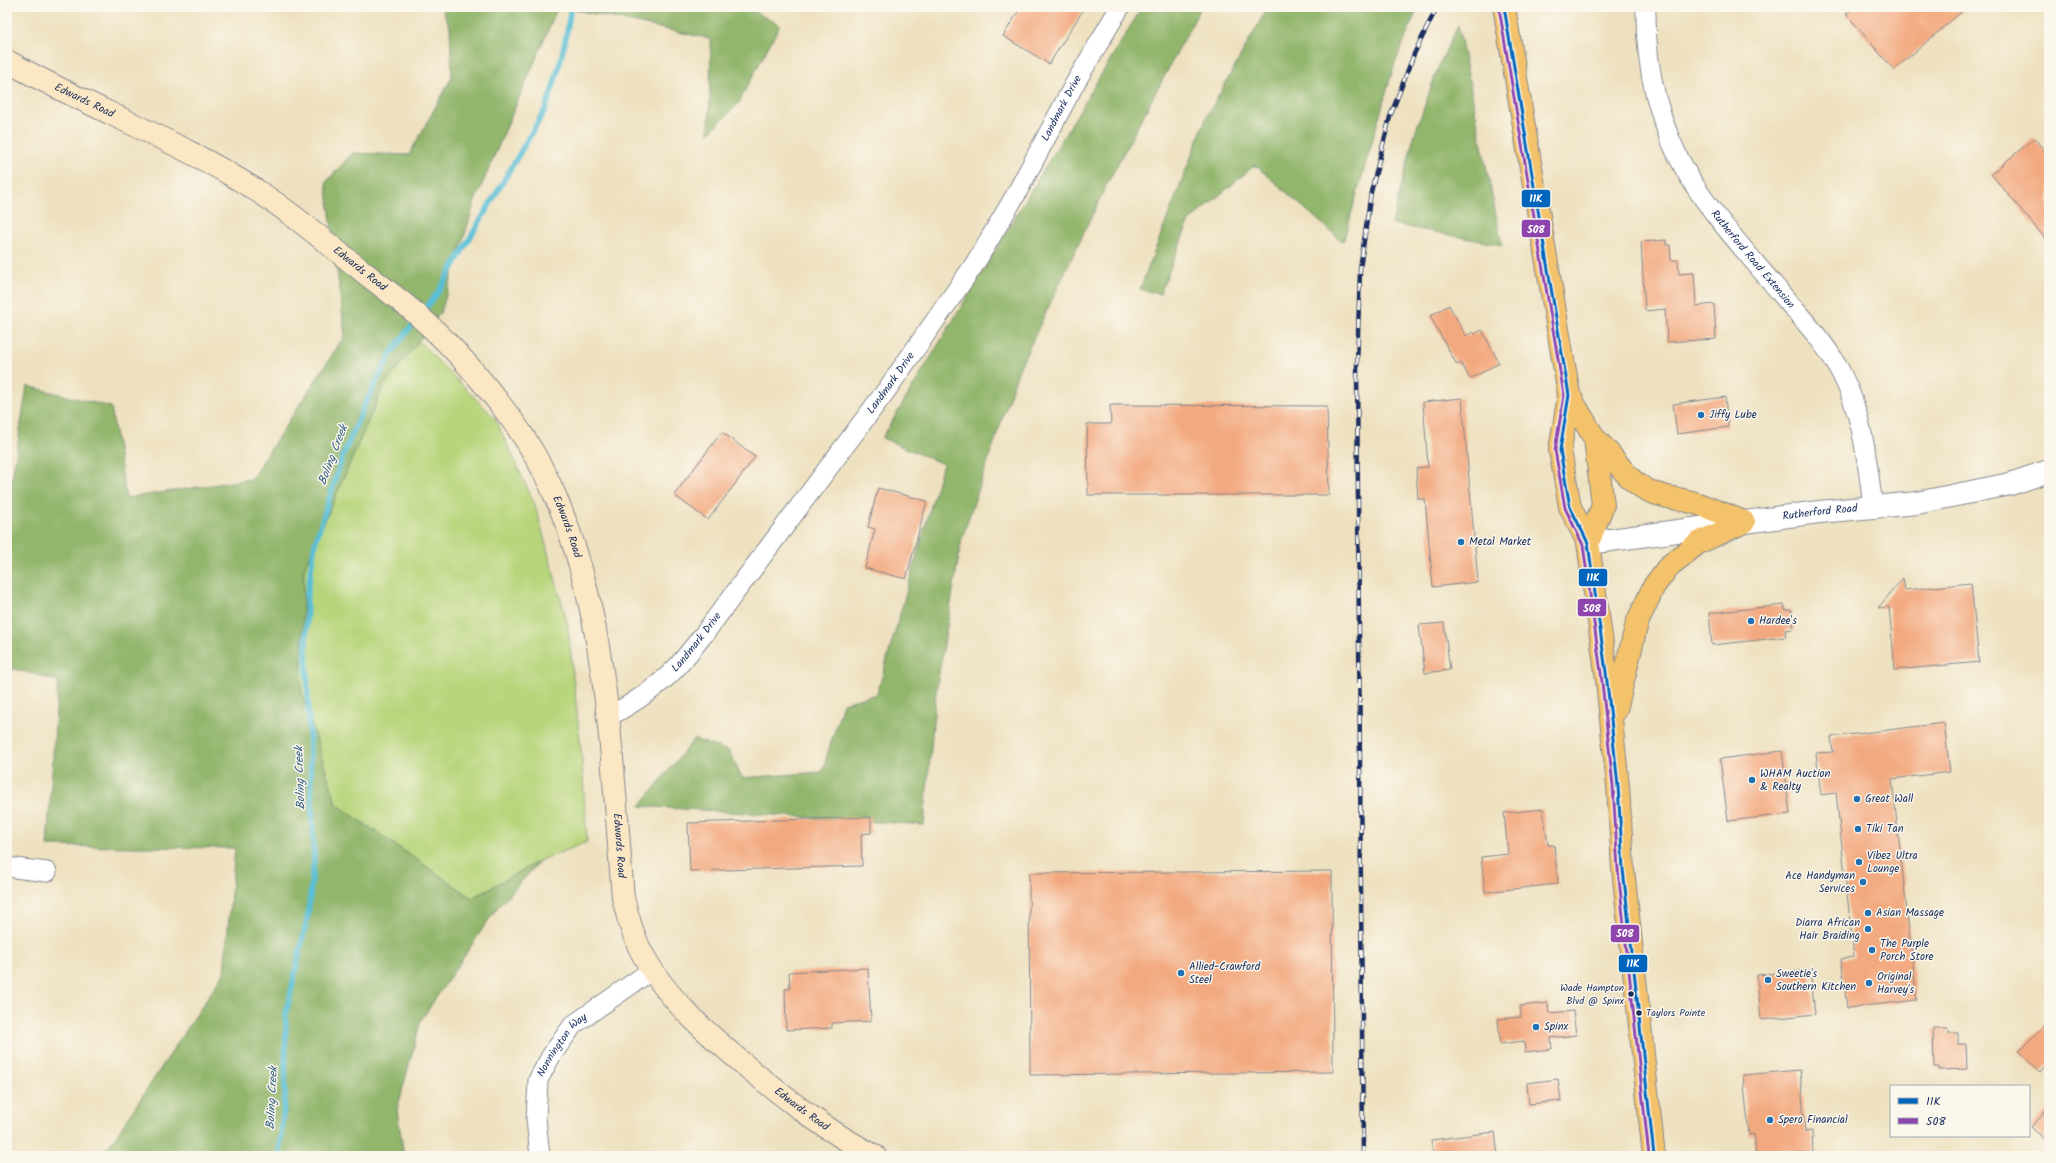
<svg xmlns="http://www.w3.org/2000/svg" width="2056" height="1163" font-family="Kalam,sans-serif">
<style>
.green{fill:#b8d57c;stroke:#6a826d}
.forest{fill:#92b66c;stroke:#567265}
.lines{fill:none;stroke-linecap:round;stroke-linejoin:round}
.stream{stroke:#59bfd7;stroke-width:5.5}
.building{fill:#f3a97f}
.minor-casing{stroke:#84888f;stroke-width:21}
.tertiary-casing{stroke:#84888f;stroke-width:24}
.secondary-casing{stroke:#84888f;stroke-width:24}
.primary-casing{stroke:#84888f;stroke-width:24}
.minor{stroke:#fff;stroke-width:19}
.tertiary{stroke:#fff;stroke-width:22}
.secondary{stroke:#fbe7c3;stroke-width:22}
.primary{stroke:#f4c26a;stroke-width:22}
.rail-casing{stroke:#1b2f5e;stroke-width:4.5}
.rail{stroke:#fbf7ec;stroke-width:3;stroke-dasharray:9;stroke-linecap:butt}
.bus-1-casing{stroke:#fbf7ec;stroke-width:6}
.bus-2-casing{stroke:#fbf7ec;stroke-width:6}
.bus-1{stroke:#0065bd;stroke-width:3}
.bus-2{stroke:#8e44ad;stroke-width:3}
.poi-dot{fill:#1f6fb2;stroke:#fbf7ec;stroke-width:1.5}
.bus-dot{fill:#1b2f5e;stroke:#fbf7ec;stroke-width:1.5}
.labels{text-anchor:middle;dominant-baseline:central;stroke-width:3;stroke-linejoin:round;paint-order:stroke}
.bus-label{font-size:10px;fill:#1b2f5e;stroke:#fbf7ec;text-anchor:end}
.street-label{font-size:11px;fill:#1b2f5e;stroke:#fbf7ec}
.poi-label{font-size:11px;fill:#1b2f5e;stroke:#fbf7ec;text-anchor:start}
.water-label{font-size:12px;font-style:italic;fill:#2e5a82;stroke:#fbf7ec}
.line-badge{stroke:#fbf7ec;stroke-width:1.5}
.badge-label{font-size:11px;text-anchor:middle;font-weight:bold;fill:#fff}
</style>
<rect width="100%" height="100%" fill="#fbf7ec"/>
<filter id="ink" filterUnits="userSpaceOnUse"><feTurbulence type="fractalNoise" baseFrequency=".025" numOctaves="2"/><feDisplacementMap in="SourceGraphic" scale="8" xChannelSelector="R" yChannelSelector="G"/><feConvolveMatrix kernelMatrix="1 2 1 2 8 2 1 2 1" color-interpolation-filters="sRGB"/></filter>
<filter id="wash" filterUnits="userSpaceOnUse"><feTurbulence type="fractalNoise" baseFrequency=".012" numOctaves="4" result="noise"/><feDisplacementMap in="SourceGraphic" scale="16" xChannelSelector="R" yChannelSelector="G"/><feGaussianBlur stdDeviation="0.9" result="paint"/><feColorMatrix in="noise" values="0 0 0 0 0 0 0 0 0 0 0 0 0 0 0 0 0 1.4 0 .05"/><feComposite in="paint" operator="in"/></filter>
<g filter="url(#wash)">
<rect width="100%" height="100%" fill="#eee1c0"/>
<path class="green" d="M 418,341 L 495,418 L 535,505 L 568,626 L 582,760 L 587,842 L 541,860 L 472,898 L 336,804 L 301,690 L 304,569 L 383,387 Z"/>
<path class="forest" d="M 441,7 L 558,7 L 475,201 L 441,312 L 383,387 L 304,569 L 301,690 L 336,804 L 472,898 L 541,860 L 496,909 L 421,1020 L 397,1110 L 404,1156 L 99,1156 L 110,1145 L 224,973 L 235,848 L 47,846 L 58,681 L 7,667 L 7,511 L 27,386 L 111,407 L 126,498 L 251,479 L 345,335 L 326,182 L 353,153 L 409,155 L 452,77 L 450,27 Z
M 562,7 L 746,7 L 780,25 L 738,104 L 709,133 L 711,39 Z
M 1142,7 L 1201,7 L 1106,186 L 1019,369 L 962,538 L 936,691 L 924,825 L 640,806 L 694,739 L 729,751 L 742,778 L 822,772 L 843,703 L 877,694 L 943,464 L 882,438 Z
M 1268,7 L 1418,7 L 1394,66 L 1343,242 L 1255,165 L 1189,221 L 1160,294 L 1140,289 L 1206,118 Z
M 1458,25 L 1502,245 L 1392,224 L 1414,136 L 1439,65 Z"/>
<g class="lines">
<path class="stream" d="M 422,313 L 439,291 L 545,110 C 558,76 566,43 571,7
M 279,1156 L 285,1096 L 286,1014 L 308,914 L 314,860 L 306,646 L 307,595 L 315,543 L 342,458 L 364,406 L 391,353 L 416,320"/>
</g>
<g id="blocks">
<path class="building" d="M 1021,7 L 1085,7 L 1049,64 L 1003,36 Z
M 1855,7 L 1967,7 L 1894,70 L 1846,14 Z
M 2034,138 L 2049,156 L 2049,243 L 1991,174 Z
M 1666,240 L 1666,245 L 1670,245 L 1671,260 L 1678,260 L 1679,274 L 1694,273 L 1696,306 L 1714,304 L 1716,339 L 1667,342 L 1665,309 L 1645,311 L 1641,242 Z
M 1449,305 L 1466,336 L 1473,332 L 1475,334 L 1482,330 L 1499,363 L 1470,379 L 1461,363 L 1457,365 L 1430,316 Z
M 1725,397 L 1728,427 L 1677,434 L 1673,404 Z
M 1462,398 L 1478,582 L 1433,587 L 1425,499 L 1418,499 L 1416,468 L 1428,467 L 1423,402 Z
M 1110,405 L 1327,406 L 1329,495 L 1088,495 L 1087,424 L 1111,424 Z
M 722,432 L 755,457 L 708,520 L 674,495 Z
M 878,488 L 927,501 L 906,579 L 865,568 L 875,529 L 868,527 Z
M 1903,578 L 1905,590 L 1971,583 L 1979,662 L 1895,670 L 1889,607 L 1878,608 Z
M 1784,605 L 1785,610 L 1792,610 L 1794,629 L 1785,630 L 1786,637 L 1712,645 L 1709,613 Z
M 1444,623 L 1450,670 L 1425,673 L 1419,625 Z
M 1944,723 L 1950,772 L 1892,779 L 1917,1000 L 1847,1008 L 1841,959 L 1854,957 L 1836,793 L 1821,795 L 1816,753 L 1833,752 L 1831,737 Z
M 1782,751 L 1790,814 L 1728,821 L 1720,759 Z
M 1543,809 L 1548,845 L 1554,845 L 1558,884 L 1485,892 L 1481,857 L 1508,854 L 1504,813 Z
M 871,817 L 871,833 L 861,834 L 862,866 L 690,871 L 688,823 Z
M 1332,871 L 1333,1072 L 1030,1075 L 1029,873 Z
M 868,968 L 871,1021 L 832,1023 L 832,1028 L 786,1030 L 785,989 L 790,989 L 789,972 Z
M 1810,970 L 1815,1014 L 1761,1020 L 1757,975 Z
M 1548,1003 L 1549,1013 L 1573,1011 L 1576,1035 L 1551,1038 L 1552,1049 L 1525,1052 L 1524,1041 L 1500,1044 L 1498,1019 L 1521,1017 L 1520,1006 Z
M 2049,1020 L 2049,1063 L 2041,1072 L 2019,1051 Z
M 1933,1028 L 1948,1028 L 1948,1033 L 1958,1033 L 1958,1044 L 1966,1044 L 1967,1069 L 1939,1070 L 1939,1067 L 1934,1067 Z
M 1800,1070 L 1805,1132 L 1812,1131 L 1813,1153 L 1756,1156 L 1754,1134 L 1749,1135 L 1743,1075 Z
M 1558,1079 L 1561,1101 L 1529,1104 L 1527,1083 Z
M 2049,1108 L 2049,1144 L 2031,1127 Z
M 1495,1132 L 1498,1156 L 1433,1156 L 1431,1140 Z"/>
</g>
</g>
<g filter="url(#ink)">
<use href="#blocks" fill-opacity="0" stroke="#84888f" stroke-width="1"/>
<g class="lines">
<g class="minor-casing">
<g id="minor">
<path id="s1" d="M 1646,7 C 1645,66 1658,124 1688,175 C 1714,218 1751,257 1783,296 C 1803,320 1827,344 1841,373 C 1863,415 1867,460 1873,507"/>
<path id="s2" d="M 608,717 C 632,704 657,688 676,668 C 686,657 695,645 704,634 L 888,388 L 974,265 L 1015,196 L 1074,85 L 1120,7"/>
<path d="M 7,867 L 47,872"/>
<path id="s3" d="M 540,1156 L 536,1119 L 538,1080 L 551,1056 L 573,1025 L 652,970"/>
</g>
</g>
<g class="tertiary-casing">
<g id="tertiary">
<path id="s4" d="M 1588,543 L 1819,512 L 1917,503 L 2010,484 L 2049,471"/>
</g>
</g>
<g class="secondary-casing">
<g id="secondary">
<path id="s5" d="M 7,61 C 90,108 183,142 262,194 C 295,215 325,242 356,266 C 378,284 401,300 422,319 C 457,350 488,387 515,424 C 608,555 610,743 623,897 C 627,915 632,933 640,949 C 665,999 710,1036 752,1071 C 791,1103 830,1133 875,1156"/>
</g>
</g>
<g class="primary-casing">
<path id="primary" d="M 1504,7 L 1569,395 L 1560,450 L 1570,507 L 1588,543 L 1606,672 L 1618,786 L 1623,869 L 1654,1156
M 1569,395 L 1595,439 L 1603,505 L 1588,543
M 1595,439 C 1611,452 1620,471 1637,484 C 1656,498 1676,497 1698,504 C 1714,510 1729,516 1744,522
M 1616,710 L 1637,623 L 1654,586 L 1669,566 L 1698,543 L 1744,522"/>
</g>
<use href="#minor" class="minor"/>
<use href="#tertiary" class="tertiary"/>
<use href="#secondary" class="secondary"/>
<use href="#primary" class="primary"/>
<g class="rail-casing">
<path id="rail" d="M 1363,1156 L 1357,367 L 1360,269 L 1371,192 L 1390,117 L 1414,54 L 1437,7"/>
</g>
<use href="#rail" class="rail"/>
<g class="bus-1-casing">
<path id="bus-1" d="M 1504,7 L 1569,395 L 1560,450 L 1570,507 L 1588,543 L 1606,672 L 1618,786 L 1623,869 L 1654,1156"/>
</g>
<g class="bus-2-casing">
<path id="bus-2" d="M 1499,8 L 1564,395 L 1555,450 L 1565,508 L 1583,545 L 1601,673 L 1613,786 L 1618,870 L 1649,1156"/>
</g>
<use href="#bus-1" class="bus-1"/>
<use href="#bus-2" class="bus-2"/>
</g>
</g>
<g class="poi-dot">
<circle cx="1701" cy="415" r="4"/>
<circle cx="1461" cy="542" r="4"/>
<circle cx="1751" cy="621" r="4"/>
<circle cx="1752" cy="780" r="4"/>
<circle cx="1857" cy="799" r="4"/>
<circle cx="1858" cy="829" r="4"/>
<circle cx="1859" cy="862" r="4"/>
<circle cx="1863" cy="882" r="4"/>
<circle cx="1868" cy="913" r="4"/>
<circle cx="1868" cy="929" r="4"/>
<circle cx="1872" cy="950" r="4"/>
<circle cx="1181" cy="973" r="4"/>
<circle cx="1768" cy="980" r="4"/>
<circle cx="1869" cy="983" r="4"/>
<circle cx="1536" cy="1027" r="4"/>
<circle cx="1770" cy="1120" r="4"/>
</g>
<g class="bus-dot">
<circle cx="1631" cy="994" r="3.5"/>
<circle cx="1639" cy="1013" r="3.5"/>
</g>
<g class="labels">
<g class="bus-label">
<text x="1624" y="988">Wade Hampton<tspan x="1624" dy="13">Blvd @ Spinx</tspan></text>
<text x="1646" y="1013" text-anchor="start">Taylors Pointe</text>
</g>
<g class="street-label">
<text stroke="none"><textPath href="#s5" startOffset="87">Edwards Road</textPath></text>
<text stroke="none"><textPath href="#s2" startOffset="765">Landmark Drive</textPath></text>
<text stroke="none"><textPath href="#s1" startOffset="282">Rutherford Road Extension</textPath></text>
<text stroke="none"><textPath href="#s5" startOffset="411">Edwards Road</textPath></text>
<text stroke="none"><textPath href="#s2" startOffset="441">Landmark Drive</textPath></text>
<text stroke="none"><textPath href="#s4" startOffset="234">Rutherford Road</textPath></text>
<text stroke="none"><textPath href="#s5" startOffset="747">Edwards Road</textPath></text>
<text stroke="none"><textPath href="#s2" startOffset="117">Landmark Drive</textPath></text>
<text stroke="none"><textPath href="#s5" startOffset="1071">Edwards Road</textPath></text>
<text stroke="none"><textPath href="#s3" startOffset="119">Nonnington Way</textPath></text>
<text stroke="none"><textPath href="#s5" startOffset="1407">Edwards Road</textPath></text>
</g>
<g class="poi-label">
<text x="1709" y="415">Jiffy Lube</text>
<text x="1469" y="542">Metal Market</text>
<text x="1759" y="621">Hardee's</text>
<text x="1760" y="774">WHAM Auction<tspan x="1760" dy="13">&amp; Realty</tspan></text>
<text x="1865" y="799">Great Wall</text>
<text x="1866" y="829">Tiki Tan</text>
<text x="1867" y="856">Vibez Ultra<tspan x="1867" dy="13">Lounge</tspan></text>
<text x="1855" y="876" text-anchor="end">Ace Handyman<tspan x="1855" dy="13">Services</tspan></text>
<text x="1876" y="913">Asian Massage</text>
<text x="1860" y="923" text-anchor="end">Diarra African<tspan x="1860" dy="13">Hair Braiding</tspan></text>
<text x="1880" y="944">The Purple<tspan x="1880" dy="13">Porch Store</tspan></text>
<text x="1189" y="967">Allied-Crawford<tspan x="1189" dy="13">Steel</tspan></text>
<text x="1776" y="974">Sweetie's<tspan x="1776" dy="13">Southern Kitchen</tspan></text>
<text x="1877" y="977">Original<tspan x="1877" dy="13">Harvey's</tspan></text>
<text x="1544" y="1027">Spinx</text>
<text x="1778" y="1120">Spero Financial</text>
</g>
<g class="water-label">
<text transform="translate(333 455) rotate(-69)">Boling Creek</text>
<text transform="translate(300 778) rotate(-92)">Boling Creek</text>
<text transform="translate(272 1098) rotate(-87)">Boling Creek</text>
</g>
</g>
<g class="line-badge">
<rect x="1521" y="189" width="30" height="19" rx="4" fill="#0065bd"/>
<rect x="1521" y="219" width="30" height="19" rx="4" fill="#8e44ad"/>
<rect x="1578" y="568" width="30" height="19" rx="4" fill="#0065bd"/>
<rect x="1577" y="598" width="30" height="19" rx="4" fill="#8e44ad"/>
<rect x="1610" y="924" width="30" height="19" rx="4" fill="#8e44ad"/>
<rect x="1618" y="954" width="30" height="19" rx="4" fill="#0065bd"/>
</g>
<g class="badge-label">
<text x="1536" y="202">11K</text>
<text x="1536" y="233">508</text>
<text x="1593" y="581">11K</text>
<text x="1592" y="612">508</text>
<text x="1625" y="937">508</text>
<text x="1633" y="967">11K</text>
</g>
<rect width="2056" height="1163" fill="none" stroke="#fbf7ec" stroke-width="24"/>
<rect x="1890" y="1085" width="140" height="52" fill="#fbf7ec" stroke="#a1a7b3"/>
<rect x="1898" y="1098" width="20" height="6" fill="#0065bd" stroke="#a1a7b3"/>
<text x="1926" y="1105" font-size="12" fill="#1b2f5e">11K</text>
<rect x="1898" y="1118" width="20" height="6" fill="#8e44ad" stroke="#a1a7b3"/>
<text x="1926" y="1125" font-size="12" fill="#1b2f5e">508</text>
</svg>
